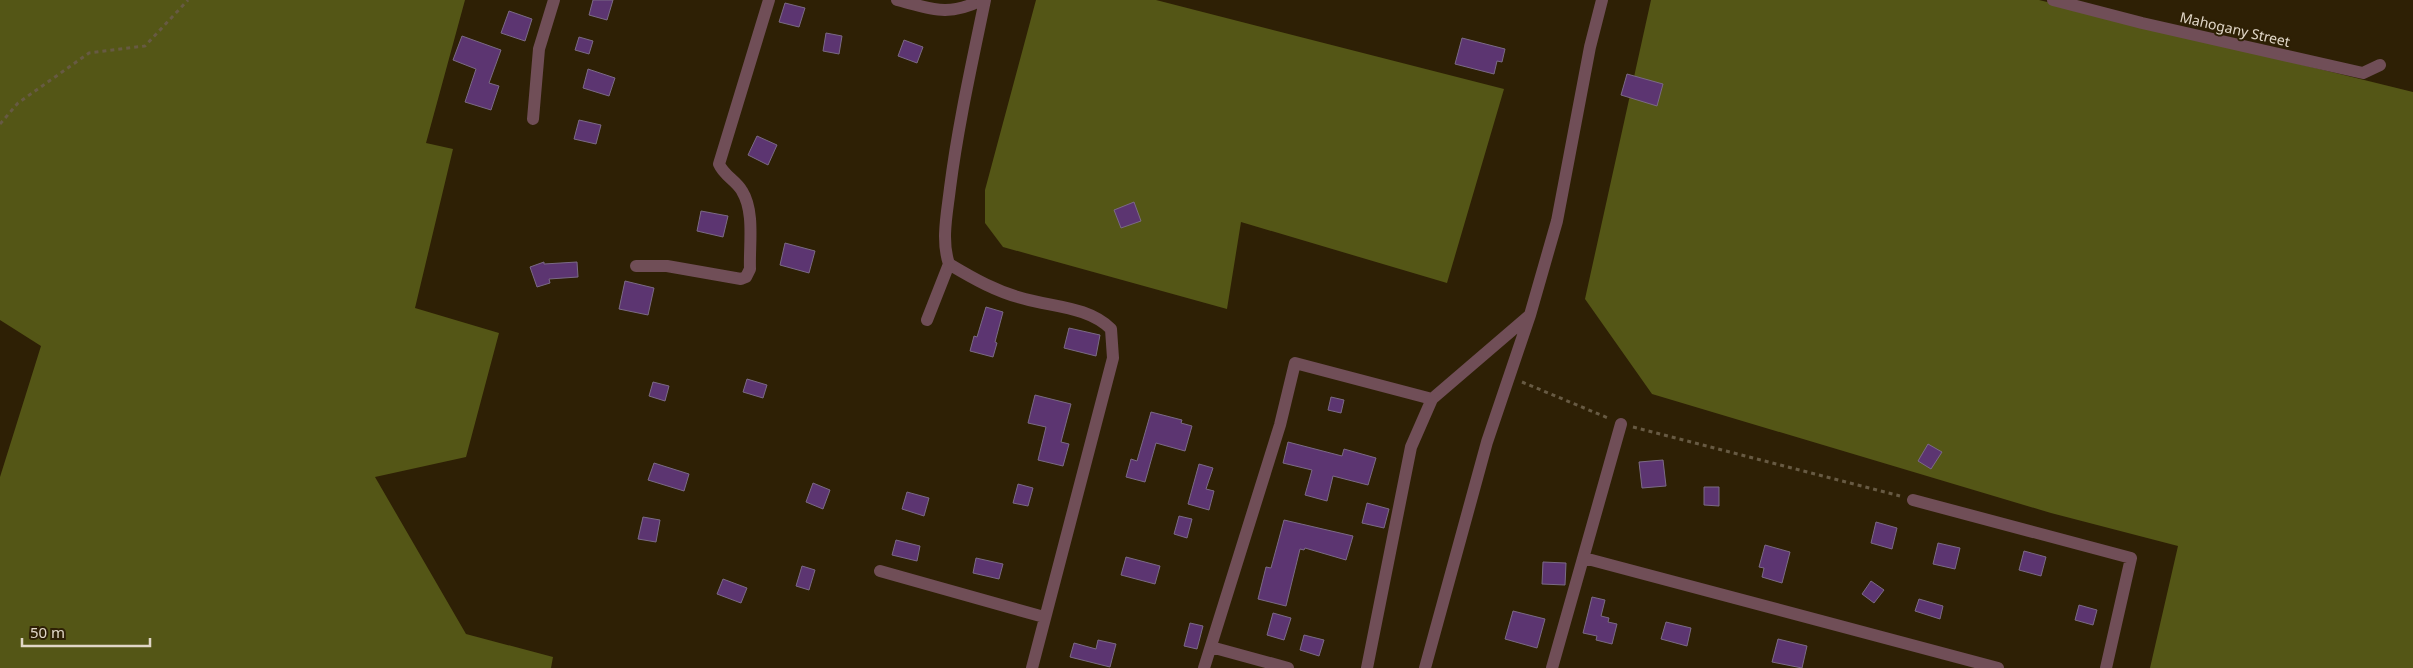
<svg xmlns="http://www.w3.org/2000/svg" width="2413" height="668" font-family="'Noto Sans',sans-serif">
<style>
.forest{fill:#545616}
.building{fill:#5c3571;stroke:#7b6a85}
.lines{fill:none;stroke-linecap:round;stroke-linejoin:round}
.path{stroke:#675a43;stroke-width:3;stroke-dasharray:4 4;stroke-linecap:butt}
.minor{stroke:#704e57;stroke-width:12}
.labels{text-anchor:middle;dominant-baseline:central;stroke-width:4;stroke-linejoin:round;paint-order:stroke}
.street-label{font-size:14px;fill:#e0d6c7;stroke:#2e2005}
</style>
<rect width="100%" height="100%" fill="#2e2005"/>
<path class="forest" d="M 0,0 L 465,0 L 426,143 L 453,149 L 415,308 L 499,333 L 466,457 L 375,477 L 466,634 L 553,657 L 551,668 L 0,668 L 0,477 L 41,346 L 0,320 Z
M 1036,0 L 1156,0 L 1504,89 L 1447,283 L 1241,222 L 1227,309 L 1003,247 L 985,223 L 985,190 Z
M 1651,0 L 2039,0 L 2413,92 L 2413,668 L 2150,668 L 2178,546 L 2051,513 L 1652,394 L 1585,299 Z"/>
<path class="building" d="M 593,0 L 613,0 L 607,20 L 589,15 Z
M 785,3 L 805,8 L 799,27 L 779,22 Z
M 509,11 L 532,19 L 525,41 L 501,33 Z
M 826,33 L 842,36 L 839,54 L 823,51 Z
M 462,36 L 501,50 L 489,83 L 499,86 L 491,110 L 465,102 L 476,69 L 453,60 Z
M 579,37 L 593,41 L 589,54 L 575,50 Z
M 1462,38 L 1505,49 L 1502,62 L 1497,61 L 1494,74 L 1455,64 Z
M 904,40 L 923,47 L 917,63 L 898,56 Z
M 588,69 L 615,78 L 609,96 L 583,88 Z
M 1627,74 L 1663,84 L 1657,106 L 1621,95 Z
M 579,120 L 601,125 L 596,144 L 574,139 Z
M 757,136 L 777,145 L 768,165 L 748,155 Z
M 1134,202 L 1141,221 L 1121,228 L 1114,210 Z
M 701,211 L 728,216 L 723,237 L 697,231 Z
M 785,243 L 815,251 L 809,273 L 780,265 Z
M 544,262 L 544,264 L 577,262 L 578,277 L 549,279 L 550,283 L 537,287 L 530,267 Z
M 625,281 L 654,288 L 648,315 L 619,309 Z
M 986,307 L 1003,312 L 995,342 L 997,343 L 993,357 L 970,351 L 974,336 L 977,337 Z
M 1069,328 L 1100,335 L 1096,356 L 1064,348 Z
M 747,379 L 767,385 L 763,398 L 743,392 Z
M 653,382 L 669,386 L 665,401 L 649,396 Z
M 1035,395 L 1071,404 L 1061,442 L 1069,444 L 1063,466 L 1038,460 L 1046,427 L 1028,423 Z
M 1331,397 L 1344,400 L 1341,413 L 1328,410 Z
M 1151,412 L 1182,420 L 1181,423 L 1192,426 L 1185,451 L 1156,443 L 1145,482 L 1126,477 L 1131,459 L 1137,461 Z
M 1288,442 L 1342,456 L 1344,449 L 1376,458 L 1368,485 L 1333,476 L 1327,501 L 1305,495 L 1312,470 L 1283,463 Z
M 1928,444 L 1942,452 L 1931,469 L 1918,461 Z
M 1663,460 L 1666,486 L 1642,488 L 1639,462 Z
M 654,463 L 689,474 L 684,491 L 648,480 Z
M 1199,464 L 1213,468 L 1206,489 L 1214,491 L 1209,510 L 1188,504 Z
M 813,483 L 830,490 L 823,509 L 806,502 Z
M 1018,484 L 1033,488 L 1028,506 L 1013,503 Z
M 1704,487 L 1719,487 L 1719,506 L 1704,505 Z
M 907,492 L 929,498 L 924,516 L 902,509 Z
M 1367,503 L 1389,509 L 1384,528 L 1362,523 Z
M 1179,516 L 1192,519 L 1187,538 L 1174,534 Z
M 643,517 L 660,520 L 656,542 L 638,539 Z
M 1284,520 L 1353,536 L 1346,560 L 1305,548 L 1304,550 L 1300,549 L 1286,606 L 1258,599 L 1266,567 L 1271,568 Z
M 1876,522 L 1897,528 L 1892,549 L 1871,543 Z
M 896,540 L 920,546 L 917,561 L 892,555 Z
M 1938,543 L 1960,548 L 1955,569 L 1933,564 Z
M 1765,545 L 1790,552 L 1782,583 L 1762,577 L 1764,568 L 1759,567 Z
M 2024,551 L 2046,557 L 2041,576 L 2019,570 Z
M 1126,557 L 1160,566 L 1155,584 L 1121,575 Z
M 976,558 L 1003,564 L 999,579 L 973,573 Z
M 1543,562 L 1566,563 L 1565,585 L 1542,584 Z
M 802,566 L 815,570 L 809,590 L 796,586 Z
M 723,579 L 747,588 L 741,603 L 717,594 Z
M 1871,581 L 1884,590 L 1874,603 L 1862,594 Z
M 1592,597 L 1605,600 L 1601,616 L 1609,618 L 1608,622 L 1617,624 L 1612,644 L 1596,640 L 1597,636 L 1583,633 Z
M 1919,599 L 1943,606 L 1940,619 L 1915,611 Z
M 2079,605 L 2097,610 L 2093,625 L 2075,620 Z
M 1513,611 L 1545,619 L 1537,648 L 1505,639 Z
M 1273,613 L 1291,618 L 1284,640 L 1267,635 Z
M 1666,622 L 1691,628 L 1687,646 L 1661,639 Z
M 1190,623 L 1203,626 L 1197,649 L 1184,646 Z
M 1304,635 L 1324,640 L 1319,656 L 1300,650 Z
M 1778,639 L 1807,646 L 1802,668 L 1772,662 Z
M 1098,640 L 1116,644 L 1110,667 L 1070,657 L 1074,643 L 1096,649 Z"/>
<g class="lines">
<path class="path" d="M 0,124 L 18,103 L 89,53 L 145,46 L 188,0
M 1522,382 L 1608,418
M 1633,427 L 1900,496"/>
<path class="minor" d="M 897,0 C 932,9 948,17 982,0
M 2053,0 L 2142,23 L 2363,73 L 2380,65
M 533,119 L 539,49 L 554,0
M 949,264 C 974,279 997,292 1025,299 C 1054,307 1089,307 1111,329 L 1113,358 L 1032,668
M 636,266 L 667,266 L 741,279 L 746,277 L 750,269 C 749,245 755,212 742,191 C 736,180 724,176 719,164 L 769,0
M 927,320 L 949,264 C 941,240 947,214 950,188 C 958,125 972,63 985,0
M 1913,500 L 2131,558 L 2106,668
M 1584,558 L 1998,668
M 880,571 L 1044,617
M 1211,647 L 1288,668
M 1204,668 L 1280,425 L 1295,363 L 1432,399
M 1367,668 L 1411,447 L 1432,399 L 1530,315
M 1425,668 L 1487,442 L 1530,315 L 1557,221 L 1590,47 L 1602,0
M 1552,668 L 1621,424"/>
</g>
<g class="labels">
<g class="street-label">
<text transform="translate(2235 29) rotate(13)">Mahogany Street</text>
</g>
</g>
<path d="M22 638v8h128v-8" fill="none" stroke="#e0d6c7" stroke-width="2.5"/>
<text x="30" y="638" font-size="15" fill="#e0d6c7" stroke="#2e2005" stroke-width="4" paint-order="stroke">50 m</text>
</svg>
